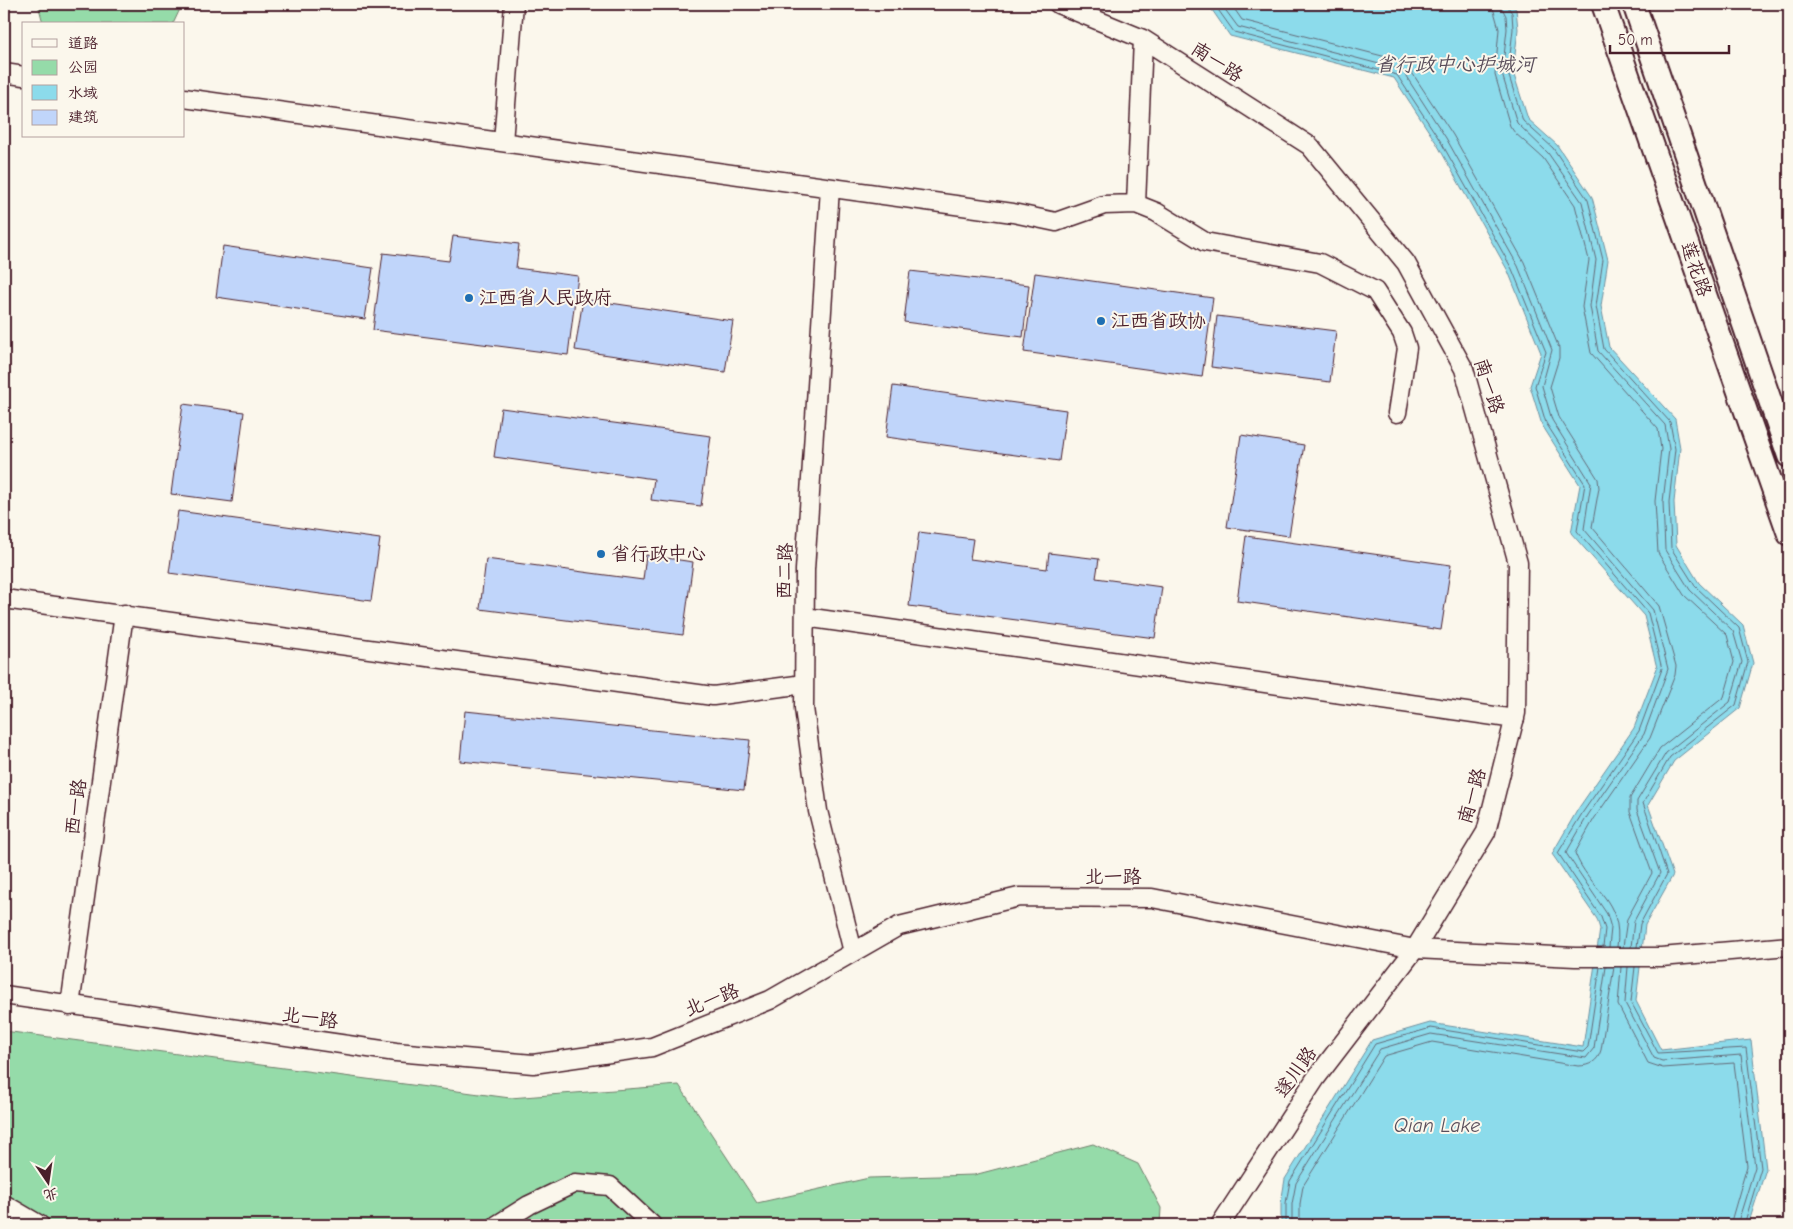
<svg xmlns="http://www.w3.org/2000/svg" width="1793" height="1229" font-family="'Comic Neue','LXGW WenKai TC',sans-serif">
<style>
.green{fill:#95dba9;stroke:#707d6a}
.water{fill:#8cdbeb;stroke:#72909e}
.lines{fill:none;stroke-linecap:round;stroke-linejoin:round}
.shore{stroke:#646a78;stroke-width:1}
.building{fill:#c0d5fa;stroke:#4a1f2b}
.minor-casing{stroke:#4a1f2b;stroke-width:21}
.major-casing{stroke:#4a1f2b;stroke-width:26}
.minor{stroke:#fbf7ec;stroke-width:18}
.major{stroke:#fbf7ec;stroke-width:22}
.poi-dot{fill:#1f6fb2;stroke:#fbf7ec;stroke-width:2}
.labels{text-anchor:middle;dominant-baseline:central;stroke-width:4;stroke-linejoin:round;paint-order:stroke}
.street-label{font-size:19px;fill:#4a1f2b;stroke:#fbf7ec}
.poi-label{font-size:19px;fill:#4a1f2b;stroke:#fbf7ec;text-anchor:start}
.water-label{font-size:20px;font-style:italic;fill:#5a4e5b;stroke:#fbf7ec}
</style>
<rect width="100%" height="100%" fill="#fbf7ec"/>
<filter id="ink" filterUnits="userSpaceOnUse"><feTurbulence type="fractalNoise" baseFrequency=".02" numOctaves="2"/><feDisplacementMap in="SourceGraphic" scale="10" xChannelSelector="R" yChannelSelector="G"/><feConvolveMatrix kernelMatrix="1 2 1 2 8 2 1 2 1" color-interpolation-filters="sRGB"/></filter>
<g filter="url(#ink)">
<path class="green" d="M 38,4 L 178,4 L 180,9 L 173,24 L 47,24 L 43,23 Z
M 4,1031 L 510,1098 L 679,1085 L 757,1203 L 869,1178 L 974,1175 L 1093,1144 L 1138,1164 L 1161,1208 L 1160,1225 L 4,1225 Z"/>
<path class="water" d="M 1208,4 L 1508,4 L 1516,9 L 1518,29 L 1513,72 L 1528,119 L 1557,145 L 1592,197 L 1608,260 L 1601,306 L 1609,347 L 1675,419 L 1680,448 L 1674,502 L 1676,545 L 1699,583 L 1743,625 L 1753,663 L 1740,708 L 1674,761 L 1648,805 L 1673,875 L 1645,925 L 1636,1001 L 1661,1050 L 1751,1040 L 1766,1169 L 1748,1225 L 1281,1225 L 1281,1203 L 1285,1179 L 1372,1040 L 1430,1023 L 1583,1047 L 1600,929 L 1597,919 L 1552,854 L 1578,809 L 1634,728 L 1657,668 L 1644,616 L 1571,533 L 1580,485 L 1542,425 L 1530,386 L 1541,353 L 1508,271 L 1437,144 L 1394,78 L 1230,36 Z"/>
<g class="lines">
<path class="shore" d="M 1214,4 L 1234,32 L 1397,75 L 1441,142 L 1512,269 L 1546,352 L 1535,386 L 1546,423 L 1585,484 L 1577,531 L 1648,613 L 1662,669 L 1639,731 L 1583,812 L 1558,853 L 1601,917 L 1605,929 L 1603,947
M 1221,4 L 1238,27 L 1402,70 L 1446,138 L 1518,266 L 1552,350 L 1542,386 L 1552,420 L 1591,483 L 1584,529 L 1653,610 L 1668,669 L 1644,734 L 1588,815 L 1566,853 L 1607,914 L 1611,928 L 1609,947
M 1231,4 L 1242,20 L 1398,60 L 1407,65 L 1453,135 L 1524,262 L 1559,348 L 1559,358 L 1550,387 L 1559,417 L 1598,479 L 1599,488 L 1592,527 L 1659,606 L 1676,666 L 1675,675 L 1650,738 L 1594,819 L 1575,853 C 1589,890 1624,899 1617,947
M 1492,4 L 1499,29 L 1495,75 L 1510,126 L 1515,133 L 1543,158 L 1575,205 L 1589,260 L 1582,307 L 1591,353 L 1658,429 L 1661,449 L 1655,501 L 1658,553 L 1684,595 L 1727,635 L 1734,662 L 1724,697 L 1660,748 L 1630,798 L 1630,812 L 1652,873 L 1627,919 L 1623,947
M 1500,4 L 1506,16 L 1507,29 L 1502,74 L 1517,123 L 1548,153 L 1582,202 L 1596,260 L 1590,306 L 1598,351 L 1665,425 L 1669,449 L 1663,502 L 1665,550 L 1690,590 L 1733,631 L 1742,662 L 1730,702 L 1666,753 L 1637,801 L 1637,810 L 1660,873 L 1634,921 L 1631,947
M 1506,4 L 1512,13 L 1513,29 L 1508,73 L 1523,121 L 1553,148 L 1588,200 L 1603,260 L 1596,306 L 1604,349 L 1670,422 L 1675,449 L 1669,502 L 1671,548 L 1695,586 L 1739,628 L 1748,662 L 1736,705 L 1670,757 L 1643,803 L 1667,874 L 1640,924 L 1637,947
M 1621,967 L 1618,1005 L 1648,1063 L 1663,1068 L 1734,1063 L 1747,1166 L 1730,1225
M 1628,967 L 1625,1003 L 1654,1058 L 1662,1061 L 1741,1055 L 1755,1167 L 1737,1225
M 1635,967 L 1631,1002 L 1658,1053 L 1746,1048 L 1761,1168 L 1744,1225
M 1286,1225 L 1286,1203 L 1290,1181 L 1375,1044 L 1431,1028 L 1583,1052 L 1588,1047 L 1600,967
M 1292,1225 L 1292,1204 L 1296,1183 L 1380,1049 L 1431,1034 L 1586,1058 L 1594,1048 L 1606,967
M 1300,1225 L 1300,1204 L 1303,1186 L 1384,1056 L 1432,1042 L 1578,1066 C 1590,1066 1598,1061 1601,1050 L 1614,967"/>
</g>
<path class="building" d="M 453,236 L 519,244 L 516,268 L 578,276 L 568,355 L 373,330 L 383,253 L 449,261 Z
M 223,246 L 373,268 L 365,319 L 216,297 Z
M 910,271 L 1029,285 L 1023,337 L 904,322 Z
M 1035,273 L 1213,298 L 1202,377 L 1024,352 Z
M 583,299 L 733,321 L 725,372 L 575,350 Z
M 1217,316 L 1336,331 L 1330,382 L 1211,367 Z
M 893,386 L 1066,410 L 1059,461 L 886,437 Z
M 183,404 L 244,412 L 232,502 L 171,494 Z
M 501,408 L 711,436 L 701,506 L 651,500 L 654,479 L 494,457 Z
M 1241,435 L 1304,445 L 1289,536 L 1227,527 Z
M 178,511 L 380,539 L 371,601 L 169,573 Z
M 919,532 L 973,539 L 970,559 L 1047,569 L 1049,553 L 1099,559 L 1096,578 L 1162,587 L 1155,638 L 909,606 Z
M 1246,536 L 1451,565 L 1441,630 L 1237,601 Z
M 646,555 L 693,562 L 683,635 L 480,609 L 486,559 L 643,580 Z
M 465,711 L 750,740 L 744,790 L 460,761 Z"/>
<g class="lines">
<g class="minor-casing">
<path id="minor" d="M 1058,4 L 1143,39 L 1310,146 L 1406,263 L 1464,369 L 1518,563 L 1516,713 L 1486,832 L 1415,949 L 1316,1078 L 1220,1225
M 4,73 L 24,76
M 184,98 L 1013,213 L 1056,222 L 1104,205 L 1136,204 L 1156,212 L 1205,242 L 1320,263 L 1375,291 L 1402,333 L 1407,348 L 1397,413
M 503,142 L 514,4
M 830,188 L 805,570 L 804,708 L 818,811 L 853,952
M 1136,204 L 1143,39
M 4,599 L 713,696 L 804,684
M 805,617 L 1515,719
M 4,995 L 396,1052 L 533,1064 L 652,1047 L 770,1000 L 899,926 L 1019,897 L 1152,898 L 1415,949 L 1575,957 L 1661,957 L 1789,946
M 70,1006 L 124,614
M 4,1204 L 40,1225
M 497,1225 L 529,1205 L 575,1183 L 610,1186 L 652,1225"/>
</g>
<g class="major-casing">
<path id="major" d="M 1603,4 L 1789,534
M 1634,4 L 1789,456"/>
</g>
<use href="#minor" class="minor"/>
<use href="#major" class="major"/>
</g>
</g>
<g class="poi-dot">
<circle cx="469" cy="298" r="5"/>
<circle cx="1101" cy="321" r="5"/>
<circle cx="601" cy="554" r="5"/>
</g>
<g class="labels">
<g class="street-label">
<text transform="translate(1217 62) rotate(33)">南一路</text>
<text transform="translate(1696 269) rotate(71)">莲花路</text>
<text transform="translate(1489 386) rotate(72)">南一路</text>
<text transform="translate(785 571) rotate(-88)">西二路</text>
<text transform="translate(1472 796) rotate(-74)">南一路</text>
<text transform="translate(76 807) rotate(-82)">西一路</text>
<text x="1113" y="877">北一路</text>
<text transform="translate(712 1000) rotate(-22)">北一路</text>
<text transform="translate(310 1018) rotate(8)">北一路</text>
<text transform="translate(1296 1072) rotate(-55)">遂川路</text>
</g>
<g class="poi-label">
<text x="479" y="298">江西省人民政府</text>
<text x="1111" y="321">江西省政协</text>
<text x="611" y="554">省行政中心</text>
</g>
<g class="water-label">
<text x="1455" y="64">省行政中心护城河</text>
<text x="1437" y="1125">Qian Lake</text>
</g>
</g>
<rect width="1793" height="1229" fill="none" stroke="#fbf7ec" stroke-width="20"/>
<rect x="10" y="10" width="1773" height="1209" fill="none" stroke="#4a1f2b" stroke-width="2" filter="url(#ink)"/>
<rect x="22" y="22" width="162" height="115" fill="#fbf7ec" stroke="#b4a19f"/>
<rect x="32" y="39" width="25" height="8" fill="#fbf7ec" stroke="#b4a19f"/>
<text x="68" y="48" font-size="15" fill="#4a1f2b">道路</text>
<rect x="32" y="60" width="25" height="15" fill="#95dba9" stroke="#b4a19f"/>
<text x="68" y="72" font-size="15" fill="#4a1f2b">公园</text>
<rect x="32" y="85" width="25" height="15" fill="#8cdbeb" stroke="#b4a19f"/>
<text x="68" y="98" font-size="15" fill="#4a1f2b">水域</text>
<rect x="32" y="110" width="25" height="15" fill="#c0d5fa" stroke="#b4a19f"/>
<text x="68" y="122" font-size="15" fill="#4a1f2b">建筑</text>
<g transform="translate(48 1182) rotate(167)" stroke="#fbf7ec" stroke-width="4" paint-order="stroke">
<path d="M0-4L9 19L0 12L-9 19Z" fill="#4a1f2b"/>
<text y="-8" font-size="14" font-weight="bold" text-anchor="middle" fill="#4a1f2b">北</text>
</g>
<path d="M1610 45v8h119v-8" fill="none" stroke="#4a1f2b" stroke-width="2.5"/>
<text x="1618" y="45" font-size="15" fill="#4a1f2b" stroke="#fbf7ec" stroke-width="4" paint-order="stroke">50 m</text>
</svg>
